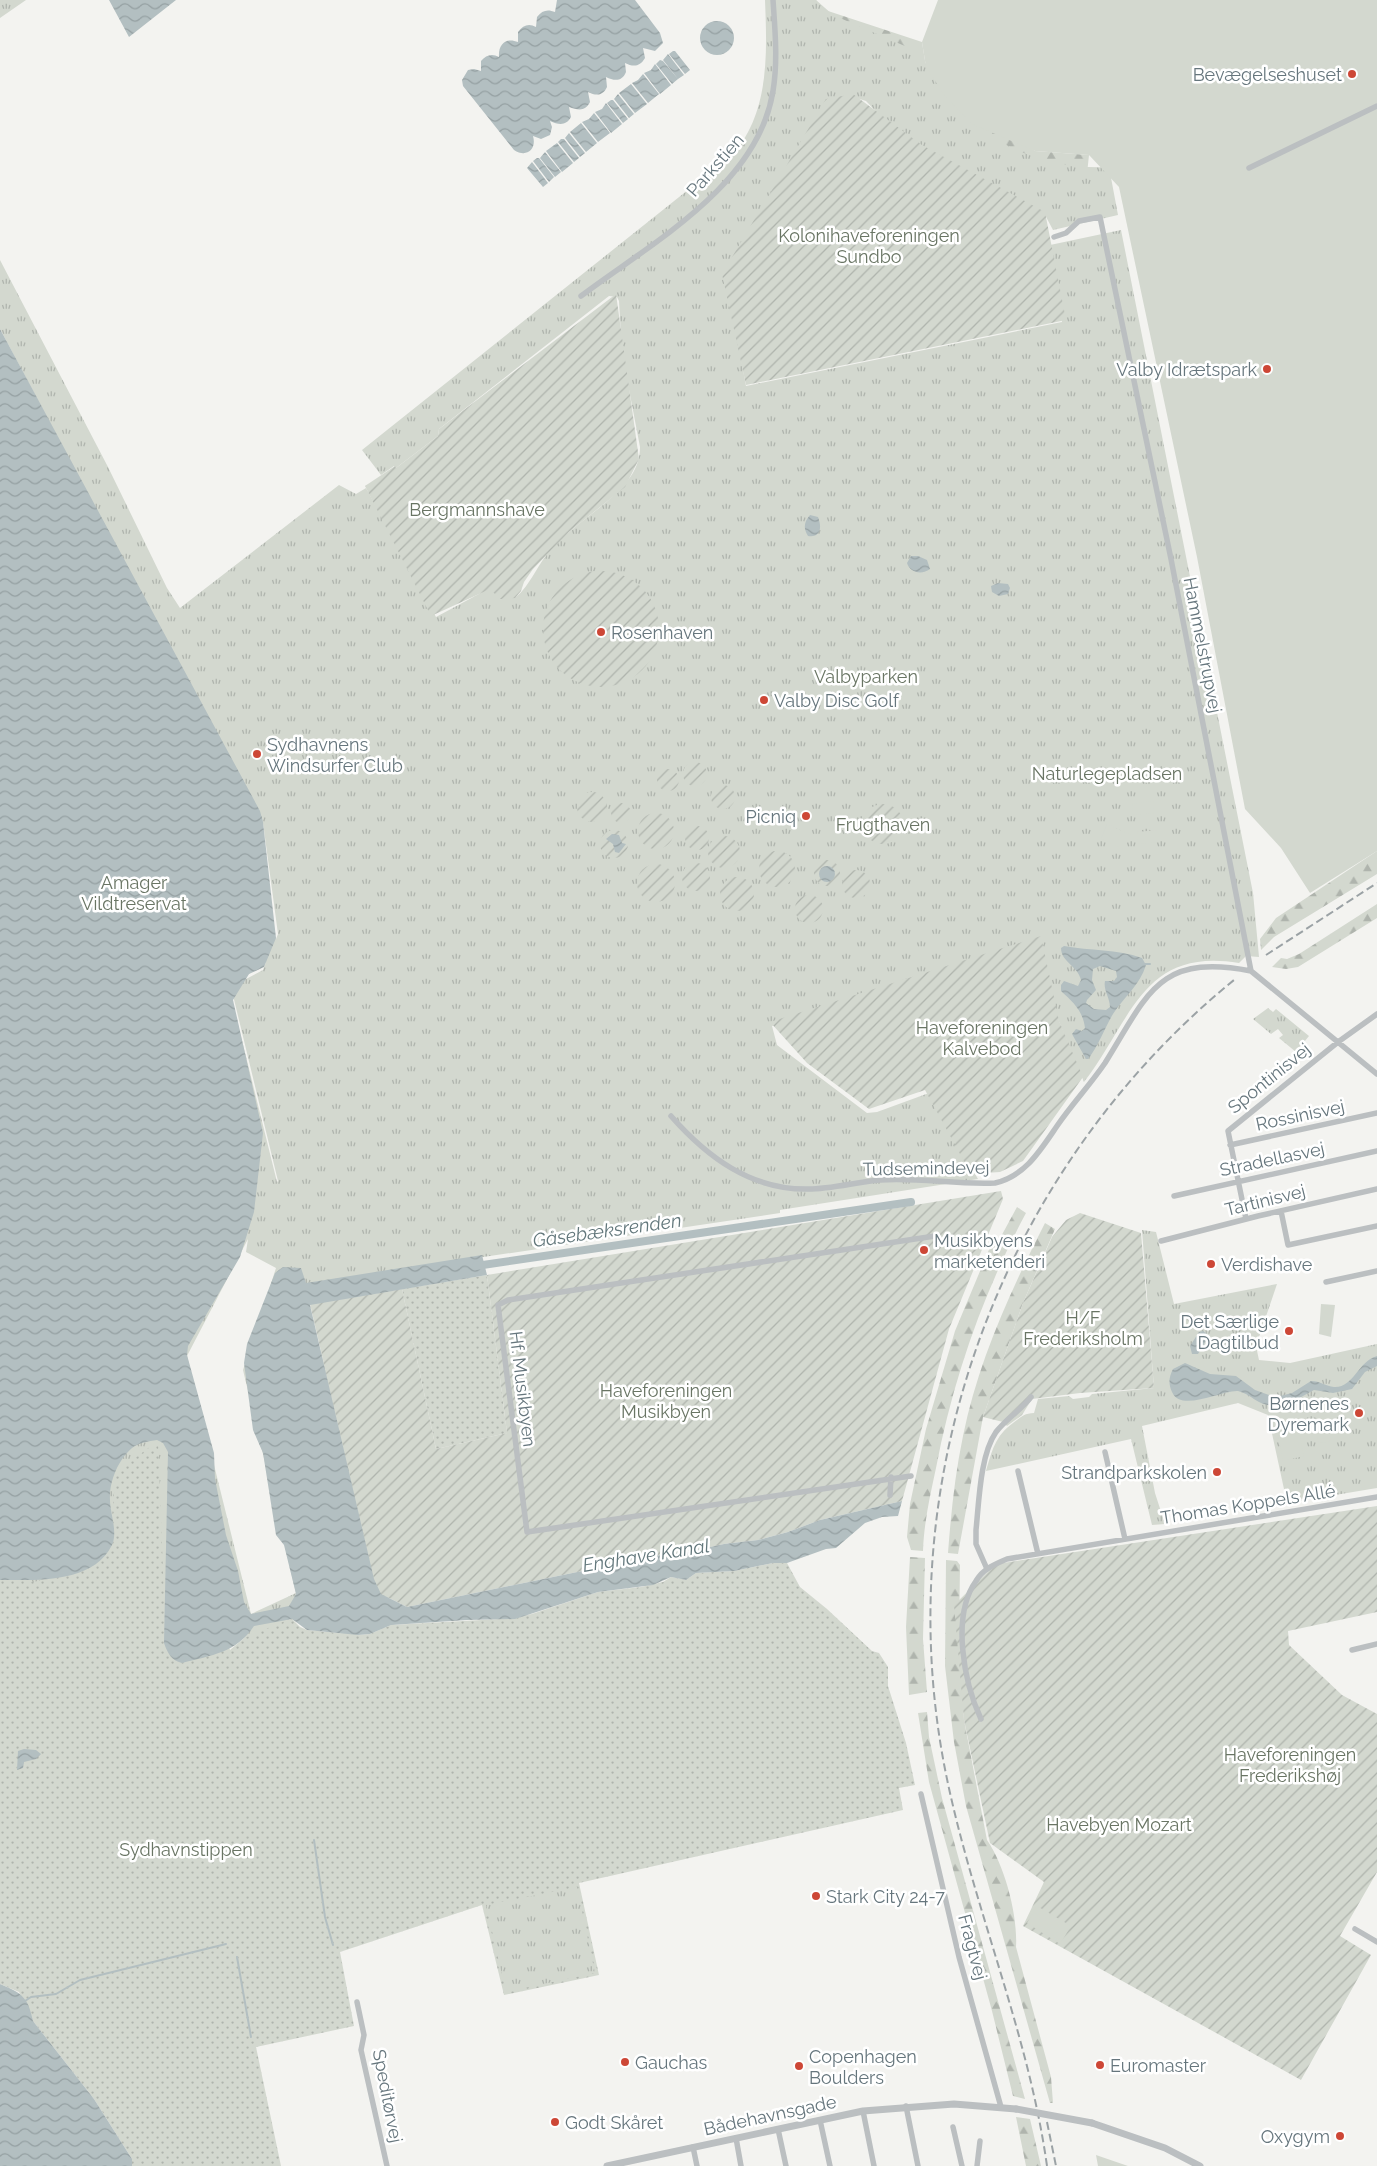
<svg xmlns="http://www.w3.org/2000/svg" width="1377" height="2166" font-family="Raleway,sans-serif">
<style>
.grass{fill:url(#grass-dots)}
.forest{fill:url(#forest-firs)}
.park{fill:url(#park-tufts);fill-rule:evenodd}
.garden{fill:url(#garden-furrows)}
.pitch{fill:#d3d8cf}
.water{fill:url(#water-waves);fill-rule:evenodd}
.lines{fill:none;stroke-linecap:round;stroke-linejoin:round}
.stream{stroke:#b3bfc1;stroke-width:2}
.canal{stroke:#b3bfc1;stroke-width:8}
.minor{stroke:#bbbfc1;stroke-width:5.5}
.tertiary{stroke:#bbbfc1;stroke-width:7}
.rail{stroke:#9ba2a5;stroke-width:2;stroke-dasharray:8 4;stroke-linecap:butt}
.tertiary-bridge{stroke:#bbbfc1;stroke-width:7}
.poi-dot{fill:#cd4736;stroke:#fff;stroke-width:2}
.labels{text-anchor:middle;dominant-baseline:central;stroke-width:5;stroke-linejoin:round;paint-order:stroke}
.poi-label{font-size:18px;fill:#66767d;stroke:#fff;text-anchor:start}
.street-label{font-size:18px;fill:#66767d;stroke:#fff}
.park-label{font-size:18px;fill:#697564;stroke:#fff}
.water-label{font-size:19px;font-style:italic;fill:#62777b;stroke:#fff}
</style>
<defs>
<pattern id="grass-dots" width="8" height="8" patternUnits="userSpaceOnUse" patternTransform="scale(1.25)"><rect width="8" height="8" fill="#d3d8cf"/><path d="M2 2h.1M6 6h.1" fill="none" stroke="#afb4ad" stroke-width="1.8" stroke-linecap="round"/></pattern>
<pattern id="forest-firs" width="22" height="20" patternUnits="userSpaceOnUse" patternTransform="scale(1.25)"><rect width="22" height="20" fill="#d3d8cf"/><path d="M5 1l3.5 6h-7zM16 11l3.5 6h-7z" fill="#afb4ad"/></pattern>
<pattern id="park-tufts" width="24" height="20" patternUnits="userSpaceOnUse" patternTransform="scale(1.25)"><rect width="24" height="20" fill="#d3d8cf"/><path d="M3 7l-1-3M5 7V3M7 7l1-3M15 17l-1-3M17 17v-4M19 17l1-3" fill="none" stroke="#afb4ad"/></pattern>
<pattern id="garden-furrows" width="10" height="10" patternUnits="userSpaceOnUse" patternTransform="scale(1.25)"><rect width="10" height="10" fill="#d3d8cf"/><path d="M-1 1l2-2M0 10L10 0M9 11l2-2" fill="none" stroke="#afb4ad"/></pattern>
<pattern id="water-waves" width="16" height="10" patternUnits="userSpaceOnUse" patternTransform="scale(1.25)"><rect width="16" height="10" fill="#b3bfc1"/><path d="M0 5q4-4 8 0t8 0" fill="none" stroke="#95a0a2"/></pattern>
</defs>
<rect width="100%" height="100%" fill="#f3f3f0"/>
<path class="grass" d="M 487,1275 L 507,1433 L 436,1449 L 402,1289 Z
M 157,1439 L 163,1443 L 230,1650 L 249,1634 L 254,1626 L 292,1619 L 300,1627 L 307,1630 L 358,1635 L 370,1634 L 391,1625 L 500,1619 L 532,1614 L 598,1592 L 641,1587 L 663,1582 L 671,1577 L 686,1580 L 696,1573 L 734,1571 L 773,1563 L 787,1563 L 800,1587 L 827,1609 L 872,1651 L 879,1653 L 888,1667 L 888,1686 L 906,1743 L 915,1785 L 899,1788 L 903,1810 L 579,1883 L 599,1975 L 504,1995 L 482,1905 L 340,1952 L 354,2026 L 256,2047 L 281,2166 L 132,2166 L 132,2159 L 94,2099 L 33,2021 L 19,1992 L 0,1984 L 0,1580 L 28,1580 L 109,1499 L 112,1476 L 132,1448 Z"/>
<path class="forest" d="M 780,0 L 816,0 L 822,9 L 922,42 L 926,67 L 1035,151 L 1089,155 L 1087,174 L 1003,152 Z
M 1377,851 L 1377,874 L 1274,937 L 1261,950 L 1260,939 L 1276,918 Z
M 1377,904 L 1377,918 L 1298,967 L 1286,969 L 1272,967 L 1281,958 L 1287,959 L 1299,954 Z
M 1017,1207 L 1026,1213 C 983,1293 953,1379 936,1468 C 930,1496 924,1522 923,1551 L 911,1550 L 907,1537 L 910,1504 L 926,1429 L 955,1331 L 993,1240 L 998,1242 Z
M 1045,1223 L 1055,1229 L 1023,1303 L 983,1417 L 958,1554 L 948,1553 C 951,1513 955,1474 963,1436 C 978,1361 1011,1290 1045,1223 Z
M 910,1557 L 925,1558 L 923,1639 L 927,1692 L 909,1695 L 906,1627 Z
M 946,1560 L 957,1561 L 960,1565 L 959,1637 L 964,1720 L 987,1840 C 1005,1866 1018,1916 1016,1947 L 1051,2077 L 1053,2103 L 1050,2103 L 966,1806 L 954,1742 L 945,1666 Z
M 927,1712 L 929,1737 L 942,1798 L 1025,2099 L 1013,2096 L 992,2011 L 929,1782 L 918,1713 Z
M 1016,2117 L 1030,2119 L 1041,2166 L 1026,2166 Z"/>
<path class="park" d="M 0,0 L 26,0 L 0,18 Z
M 765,0 L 816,0 L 833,15 L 921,53 C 926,66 934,77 942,89 C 981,143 1043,170 1109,167 L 1118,215 L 1053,230 L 1044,213 L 910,141 L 891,127 L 866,101 L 850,96 L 726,277 L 746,386 L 1062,322 L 1050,245 L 1121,230 L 1253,893 L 1259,957 L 1246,956 L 1239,963 C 1142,947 1132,1020 1084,1082 L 1028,947 L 772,1026 L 777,1045 L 867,1113 L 877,1112 L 929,1093 L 978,1179 L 780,1210 L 780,1213 L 302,1284 L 396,1624 L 350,1636 L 290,1619 L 186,1662 L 166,1648 L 158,1441 L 116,1472 L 109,1549 L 90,1566 L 34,1582 L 0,1579 L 0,332 L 276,939 L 278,934 L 264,830 L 263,823 L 0,329 L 0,260 L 108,467 L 167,588 L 180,608 L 339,485 L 356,494 L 366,488 L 436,617 L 490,588 L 514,598 C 527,591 538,564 549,552 C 572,524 612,504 631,476 C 637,467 640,457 640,447 L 622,353 L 619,301 L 617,297 L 609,296 L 439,429 L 438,436 L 396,468 L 394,466 L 381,475 L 362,450 L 733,154 C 770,112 767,52 765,0 ZM 266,962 L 263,970 L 231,987 L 278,1181 L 277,1182 L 229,988 ZM 248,1239 L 246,1252 L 276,1268 L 243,1370 L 296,1593 L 251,1614 L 187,1356 Z
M 1268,1008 L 1273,1012 L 1276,1009 L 1309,1036 L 1296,1052 L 1279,1038 L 1283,1035 L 1278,1029 L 1271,1034 L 1253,1019 Z
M 1142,1230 L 1156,1232 L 1174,1304 L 1277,1284 L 1256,1346 L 1259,1360 L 1290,1363 L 1377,1344 L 1377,1488 L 1287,1503 L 1268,1415 L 1238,1403 L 1142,1426 L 1155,1493 L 1165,1524 L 1152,1525 L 1131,1439 L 986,1471 C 992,1451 995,1436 1013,1423 C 1020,1418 1024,1413 1034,1413 L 1038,1399 L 1069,1396 L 1073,1399 L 1089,1397 L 1092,1394 L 1154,1388 Z
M 577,1887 L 595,1973 L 506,1992 L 486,1905 Z
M 1096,2155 L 1128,2166 L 1098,2166 Z"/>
<path class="garden" d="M 853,94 L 922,145 L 1045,212 L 1066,320 L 746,385 L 722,274 L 826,99 Z
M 616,294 L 639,459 L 625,487 L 569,532 L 533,569 L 524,582 L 521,591 L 515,598 L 500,599 L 490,589 L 431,616 L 365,486 L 395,466 L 396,468 L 438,436 L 439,429 Z
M543 629a58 58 0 1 1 116 0a58 58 0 1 1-116 0Z
M683 774a12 12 0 1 1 24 0a12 12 0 1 1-24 0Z
M657 780a11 11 0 1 1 22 0a11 11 0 1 1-22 0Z
M711 797a12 12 0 1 1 24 0a12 12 0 1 1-24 0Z
M577 807a15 15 0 1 1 30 0a15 15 0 1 1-30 0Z
M611 813a10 10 0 1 1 20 0a10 10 0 1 1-20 0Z
M863 824a20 20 0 1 1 40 0a20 20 0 1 1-40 0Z
M638 831a18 18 0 1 1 36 0a18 18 0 1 1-36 0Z
M685 838a12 12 0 1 1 24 0a12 12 0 1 1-24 0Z
M600 844a14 14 0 1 1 28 0a14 14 0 1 1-28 0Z
M708 852a16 16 0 1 1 32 0a16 16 0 1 1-32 0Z
M759 869a18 18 0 1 1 36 0a18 18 0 1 1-36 0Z
M814 873a13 13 0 1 1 26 0a13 13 0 1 1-26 0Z
M682 877a14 14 0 1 1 28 0a14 14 0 1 1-28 0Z
M637 883a19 19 0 1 1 38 0a19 19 0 1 1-38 0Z
M842 884a14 14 0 1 1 28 0a14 14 0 1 1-28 0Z
M720 894a17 17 0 1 1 34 0a17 17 0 1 1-34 0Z
M795 909a14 14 0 1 1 28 0a14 14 0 1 1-28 0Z
M 1041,936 L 1059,1021 L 1083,1077 L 1023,1161 L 1000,1172 L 971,1174 L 925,1090 L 869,1109 L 807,1063 L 770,1022 Z
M 1001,1191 L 1003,1199 L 949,1329 L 902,1501 L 820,1520 L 788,1532 L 758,1540 L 724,1544 L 683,1553 L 665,1554 L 407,1607 L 381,1594 L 374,1579 L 310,1304 L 402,1289 L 436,1449 L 507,1433 L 487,1275 Z
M 1080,1213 L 1141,1233 L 1154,1388 L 1080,1393 L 1032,1399 L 1022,1415 L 1007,1426 L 1003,1422 L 983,1417 L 1023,1303 L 1052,1237 L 1066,1220 Z
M 1377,1506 L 1377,1612 L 1288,1631 L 1289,1645 L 1342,1695 L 1377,1714 L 1377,1872 L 1340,1936 L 1371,1955 L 1301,2080 L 1023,1926 L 1044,1882 L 990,1843 L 964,1720 L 954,1605 L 996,1564 Z"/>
<path class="pitch" d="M 938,0 L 1377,0 L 1377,851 L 1310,893 L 1281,848 L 1245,809 L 1197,557 L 1119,187 L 1089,155 L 1035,151 L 972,124 L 945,96 L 926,67 L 922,42 Z
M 1153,801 L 1154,813 L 1133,815 L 1132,804 Z
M 1107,824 L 1131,835 L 1124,849 L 1101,839 Z
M 1157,830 L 1159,842 L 1138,844 L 1137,832 Z
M 1321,1304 L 1335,1305 L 1331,1337 L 1319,1334 Z
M 1295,1410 L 1304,1456 L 1283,1461 L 1274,1415 Z
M1316 1435a8 8 0 1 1 16 0a8 8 0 1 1-16 0Z
M 1037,1906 L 1071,1926 L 1060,1944 L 1027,1923 Z"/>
<path class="water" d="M 109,0 L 176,0 L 129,37 Z
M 557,0 L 635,0 L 660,33 L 663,43 L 655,51 L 643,48 L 645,58 C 640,67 633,67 625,63 L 626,72 C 622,82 614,81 606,77 L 607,87 C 603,96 596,96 588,92 L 590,102 C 585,112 578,110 569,107 L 571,117 C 566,126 559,125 550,121 L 552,127 L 550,135 L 541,139 L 533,136 C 537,150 526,158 514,150 L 463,86 L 462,80 L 468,70 L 474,69 L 481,71 L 481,61 C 486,55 492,53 499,57 C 498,44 506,37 518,42 L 518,32 C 523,25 529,23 536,27 L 537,17 C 542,10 548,9 555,12 Z
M700 38a17 17 0 1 1 34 0a17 17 0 1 1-34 0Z
M 673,51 L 675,51 L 690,70 L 685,74 L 669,54 Z
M 668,54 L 684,75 L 678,79 L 663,60 Z
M 660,60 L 663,61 L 678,79 L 672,84 L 656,64 Z
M 655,64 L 671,85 L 660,94 L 644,73 L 651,70 Z
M 643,74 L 659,94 L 648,103 L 632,83 L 638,80 Z
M 631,84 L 647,104 L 635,113 L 619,93 Z
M 618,94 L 634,114 L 629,118 L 614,99 Z
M 611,100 L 613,100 L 628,119 L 623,123 L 607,103 Z
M 606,103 L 622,124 L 611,133 L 595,112 L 602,109 Z
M 594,113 L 610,133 L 598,142 L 582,122 L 589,119 Z
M 581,123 L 597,143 L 586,152 L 570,132 Z
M 569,133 L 585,153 L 580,157 L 565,138 Z
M 561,139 L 564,139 L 579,158 L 574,162 L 558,142 Z
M 557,143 L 573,163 L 562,172 L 546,151 Z
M 545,152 L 561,172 L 555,177 L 540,158 Z
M 537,158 L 539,158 L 554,177 L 549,182 L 533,161 Z
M 532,162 L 548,183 L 543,187 L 527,168 Z
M 0,329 L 260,811 L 263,822 L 276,938 L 264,967 L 249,974 L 233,1000 L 263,1133 L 254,1212 L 240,1257 L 188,1346 L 187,1355 L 214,1453 L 215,1479 L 226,1535 L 238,1571 L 244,1602 L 251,1614 L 289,1606 L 296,1594 L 284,1545 L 276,1535 L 263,1453 L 253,1430 L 244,1363 L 247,1344 L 275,1273 L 283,1267 L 301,1268 L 306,1283 L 482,1255 L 487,1275 L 310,1305 L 374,1579 L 381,1594 L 407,1607 L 665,1554 L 683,1553 L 724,1544 L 758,1540 L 788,1532 L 820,1520 L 902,1501 L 898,1516 L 882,1517 L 865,1523 L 836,1548 L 826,1549 L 787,1563 L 773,1563 L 734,1571 L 696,1573 L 686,1580 L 671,1577 L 653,1585 L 598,1592 L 515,1619 L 467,1620 L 391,1625 L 370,1634 L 358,1635 L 307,1630 L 292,1619 L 254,1626 C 236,1653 212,1655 182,1663 C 171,1660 168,1654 164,1643 L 168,1452 L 163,1443 L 157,1440 C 149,1441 138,1443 132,1448 C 118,1460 109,1482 110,1500 C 110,1513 118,1532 112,1545 C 93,1584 35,1580 0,1580 Z
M 810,515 L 818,517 C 822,527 821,538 808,536 C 803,528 804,522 810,515 Z
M 911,556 L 918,556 L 927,560 L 930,569 C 922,575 910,573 907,563 Z
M 998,583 L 1008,584 L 1010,588 L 1008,594 L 999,596 L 992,592 L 991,586 Z
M 612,834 L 619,835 L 622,843 L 626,844 L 619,853 L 615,852 L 613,844 L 606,839 Z
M819 874a8 8 0 1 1 16 0a8 8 0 1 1-16 0Z
M 1064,946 C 1090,951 1117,949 1142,958 L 1146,965 C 1140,985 1124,997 1113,1014 C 1104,1029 1099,1045 1088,1059 L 1086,1059 L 1072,1034 L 1076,1029 L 1082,1031 L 1085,1028 C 1083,1011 1073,1002 1061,991 L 1061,985 L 1064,981 L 1078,986 L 1081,980 C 1078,966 1061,962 1061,948 ZM 1100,966 L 1116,971 L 1117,977 L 1114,981 L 1105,981 C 1103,990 1110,998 1110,1007 L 1106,1010 L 1094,1009 L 1086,1003 L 1087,1000 L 1096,990 L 1092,980 L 1093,969 Z
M 1203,1331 L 1207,1334 L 1207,1339 L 1198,1354 L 1192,1354 L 1190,1346 L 1199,1332 Z
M 1377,1356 L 1377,1366 L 1365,1372 L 1352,1389 L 1333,1393 L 1314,1390 C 1297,1399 1279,1412 1259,1402 C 1252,1398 1246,1393 1238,1391 C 1221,1390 1181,1413 1172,1392 C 1168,1383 1169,1377 1173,1369 L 1185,1363 L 1210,1374 L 1236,1376 L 1255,1390 L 1269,1395 L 1280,1396 L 1292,1393 L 1311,1381 C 1320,1381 1326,1386 1334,1387 C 1354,1388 1358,1361 1377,1356 Z
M 24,1749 L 36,1750 L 41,1754 L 36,1759 L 24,1762 L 23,1768 L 17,1770 L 18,1751 Z
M 0,1984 C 22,1993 28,1997 33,2021 L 94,2099 L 132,2159 L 132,2166 L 0,2166 Z"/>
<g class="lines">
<path class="stream" d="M 1145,964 L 1150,964
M 314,1840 L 325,1917 L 333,1945
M 237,1957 L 251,2037
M 25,2001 L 31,1997 L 56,1994 L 80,1980 L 226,1944"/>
<path class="canal" d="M 476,1266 L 911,1202"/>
<path class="minor" d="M 1249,168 L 1377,106
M 1054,237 L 1066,233 L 1079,221 L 1100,217 L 1171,559 L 1251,971 L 1377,1074
M 581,296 C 651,243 758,186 773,91 C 778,61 775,30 773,0
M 671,1116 C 707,1157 751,1190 808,1189 C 832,1189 856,1182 880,1180 C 918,1177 957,1185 995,1183 C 1025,1176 1040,1151 1057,1126 C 1072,1104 1090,1085 1105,1063 C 1148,994 1158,953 1251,971
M 1230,1145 L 1377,1113
M 1174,1196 L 1377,1151
M 1281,1211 L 1288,1245 L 1377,1226
M 1246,1219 L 1228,1131 L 1338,1042 L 1377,1014
M 1161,1241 L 1258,1216 L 1377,1189
M 1326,1282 L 1377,1271
M 1105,1452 L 1125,1539
M 1018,1471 L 1038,1554
M 911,1476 L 527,1532 L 498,1305 L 508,1300 L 935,1236
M 890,1495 L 891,1477
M 987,1569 L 976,1544 L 976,1530 C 979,1502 980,1455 996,1432 C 1005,1420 1021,1410 1031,1397
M 1352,1650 L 1377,1644
M 981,1719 C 964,1683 951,1616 976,1581 C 983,1569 995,1564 1007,1559 L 1377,1497
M 921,1794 L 959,1957 L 1001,2107
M 1355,1929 L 1377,1942
M 357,2002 L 364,2035 L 361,2050 L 387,2166
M 906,2106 L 918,2166
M 863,2111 L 874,2166
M 820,2120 L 830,2166
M 953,2127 L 962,2166
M 778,2129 L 786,2166
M 736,2138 L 741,2166
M 693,2147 L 697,2166
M 977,2166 L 980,2141"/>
<path class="tertiary" d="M 1092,2123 L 1165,2148 L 1200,2166
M 607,2166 L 863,2111 L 954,2104 L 1016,2109"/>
<path class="rail" d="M 1266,955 L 1377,883
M 1047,2122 L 1056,2166
M 1047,2166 C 1028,2029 970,1900 944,1764 C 889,1471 1004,1167 1234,980"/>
<path class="tertiary-bridge" d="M 1016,2109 L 1092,2123"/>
</g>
<g class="poi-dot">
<circle cx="1352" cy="74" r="5"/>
<circle cx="1267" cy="369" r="5"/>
<circle cx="601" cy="632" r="5"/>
<circle cx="764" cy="700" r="5"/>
<circle cx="257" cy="754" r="5"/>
<circle cx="806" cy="816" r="5"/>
<circle cx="924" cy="1250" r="5"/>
<circle cx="1211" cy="1264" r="5"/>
<circle cx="1289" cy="1331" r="5"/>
<circle cx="1359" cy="1413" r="5"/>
<circle cx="1217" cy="1472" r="5"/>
<circle cx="816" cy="1896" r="5"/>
<circle cx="625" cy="2062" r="5"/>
<circle cx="1100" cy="2065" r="5"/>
<circle cx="799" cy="2066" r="5"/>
<circle cx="555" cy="2122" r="5"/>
<circle cx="1340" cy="2136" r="5"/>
</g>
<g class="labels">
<g class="poi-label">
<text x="1342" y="74" text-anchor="end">Bevægelseshuset</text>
<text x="1257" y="369" text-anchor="end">Valby Idrætspark</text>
<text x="611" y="632">Rosenhaven</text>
<text x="774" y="700">Valby Disc Golf</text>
<text x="267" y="744">Sydhavnens<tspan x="267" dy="21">Windsurfer Club</tspan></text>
<text x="796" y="816" text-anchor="end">Picniq</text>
<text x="934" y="1240">Musikbyens<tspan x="934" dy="21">marketenderi</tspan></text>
<text x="1221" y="1264">Verdishave</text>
<text x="1279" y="1321" text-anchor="end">Det Særlige<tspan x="1279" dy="21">Dagtilbud</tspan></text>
<text x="1349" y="1403" text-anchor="end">Børnenes<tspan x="1349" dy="21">Dyremark</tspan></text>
<text x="1207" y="1472" text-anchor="end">Strandparkskolen</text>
<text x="826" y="1896">Stark City 24-7</text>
<text x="809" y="2056">Copenhagen<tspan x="809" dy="21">Boulders</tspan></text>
<text x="635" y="2062">Gauchas</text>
<text x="1110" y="2065">Euromaster</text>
<text x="565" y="2122">Godt Skåret</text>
<text x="1330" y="2136" text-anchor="end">Oxygym</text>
</g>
<g class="street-label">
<text transform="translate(715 165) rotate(-49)">Parkstien</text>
<text transform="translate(1203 645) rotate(79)">Hammelstrupvej</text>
<text transform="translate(1269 1078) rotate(-39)">Spontinisvej</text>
<text transform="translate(1300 1115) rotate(-12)">Rossinisvej</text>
<text transform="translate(1272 1159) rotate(-12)">Stradellasvej</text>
<text transform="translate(926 1168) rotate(-1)">Tudsemindevej</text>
<text transform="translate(1265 1200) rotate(-14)">Tartinisvej</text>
<text transform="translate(523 1389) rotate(83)">Hf. Musikbyen</text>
<text transform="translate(1248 1504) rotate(-9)">Thomas Koppels Allé</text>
<text transform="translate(973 1947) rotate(75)">Fragtvej</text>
<text transform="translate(388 2096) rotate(79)">Speditørvej</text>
<text transform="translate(770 2115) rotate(-12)">Bådehavnsgade</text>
</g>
<g class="park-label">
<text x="869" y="235">Kolonihaveforeningen<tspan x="869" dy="21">Sundbo</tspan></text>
<text x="477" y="509">Bergmannshave</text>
<text x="866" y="676">Valbyparken</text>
<text x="1107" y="773">Naturlegepladsen</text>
<text x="883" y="824">Frugthaven</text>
<text x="134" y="882">Amager<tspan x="134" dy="21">Vildtreservat</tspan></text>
<text x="982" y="1027">Haveforeningen<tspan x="982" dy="21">Kalvebod</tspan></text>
<text x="1083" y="1317">H/F<tspan x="1083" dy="21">Frederiksholm</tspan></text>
<text x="666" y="1390">Haveforeningen<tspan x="666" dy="21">Musikbyen</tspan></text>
<text x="1290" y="1754">Haveforeningen<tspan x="1290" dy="21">Frederikshøj</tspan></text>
<text x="1119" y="1824">Havebyen Mozart</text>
<text x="186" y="1849">Sydhavnstippen</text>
</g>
<g class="water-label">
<text transform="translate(607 1230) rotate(-8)">Gåsebæksrenden</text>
<text transform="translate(646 1555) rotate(-9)">Enghave Kanal</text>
</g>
</g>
</svg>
